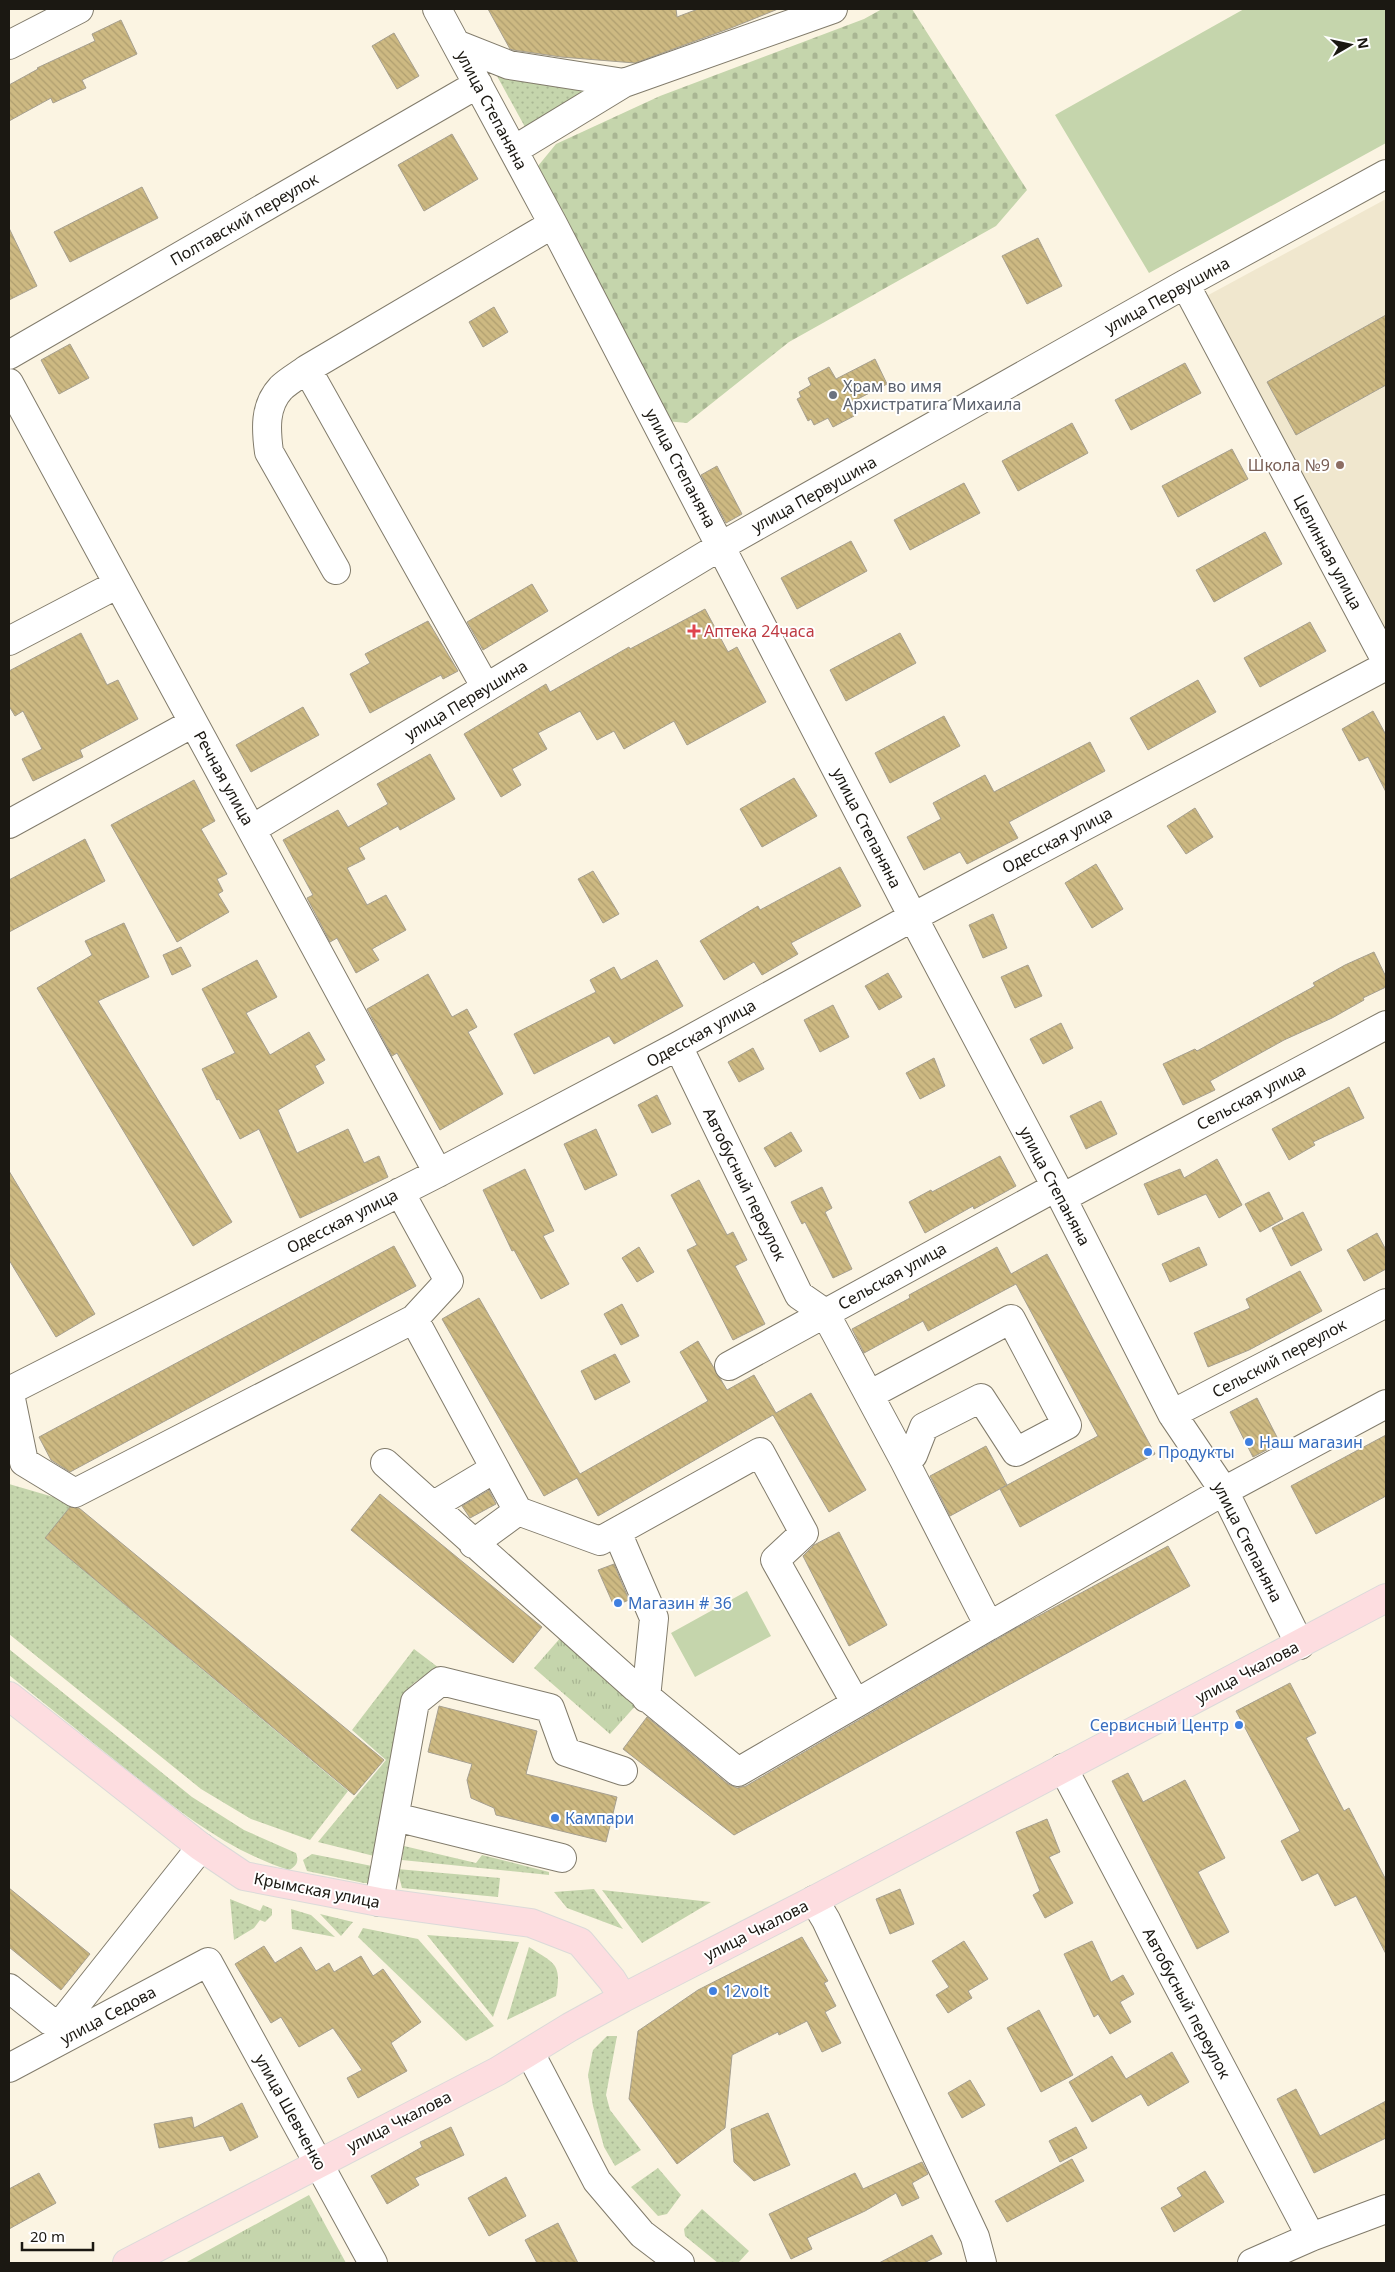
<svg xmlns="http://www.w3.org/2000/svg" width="1395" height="2272" font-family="'Noto Sans',sans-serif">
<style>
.built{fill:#f0e7ce}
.grass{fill:url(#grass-dots)}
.cemetery{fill:url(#cemetery-stones)}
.park{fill:url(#park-tufts)}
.garden{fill:#c5d5ac}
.building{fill:url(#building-back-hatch);stroke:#a69f8f}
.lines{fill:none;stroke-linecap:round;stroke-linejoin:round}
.minor-casing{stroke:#817b6b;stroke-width:30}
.major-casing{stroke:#dbdad9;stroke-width:30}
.minor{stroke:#fff;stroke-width:28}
.major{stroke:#fddde0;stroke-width:28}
.worship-dot{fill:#6b7280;stroke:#fff;stroke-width:2}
.education-dot{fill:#8d6e63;stroke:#fff;stroke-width:2}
.health-dot{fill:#e0444e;stroke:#fff;stroke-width:2}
.shop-dot{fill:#3f7fe0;stroke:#fff;stroke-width:2}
.labels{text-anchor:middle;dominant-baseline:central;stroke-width:4;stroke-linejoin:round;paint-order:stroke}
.street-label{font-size:16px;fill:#1b1812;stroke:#fff}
.worship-label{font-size:16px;fill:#5b616d;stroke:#fff;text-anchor:start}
.education-label{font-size:16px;fill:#785e54;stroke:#fff;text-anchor:end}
.health-label{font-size:16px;fill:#be3a42;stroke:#fff;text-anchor:start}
.shop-label{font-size:16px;fill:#366cbe;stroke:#fff;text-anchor:start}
</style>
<defs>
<pattern id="grass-dots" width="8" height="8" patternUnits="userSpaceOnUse" patternTransform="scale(1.25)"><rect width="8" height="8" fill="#c5d5ac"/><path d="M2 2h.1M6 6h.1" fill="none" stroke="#a9b693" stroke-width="1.8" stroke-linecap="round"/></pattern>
<pattern id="cemetery-stones" width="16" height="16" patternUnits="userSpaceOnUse" patternTransform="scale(1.25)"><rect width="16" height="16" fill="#c5d5ac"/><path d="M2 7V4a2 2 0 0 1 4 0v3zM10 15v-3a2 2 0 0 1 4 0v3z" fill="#a9b693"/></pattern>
<pattern id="park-tufts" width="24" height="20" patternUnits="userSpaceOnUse" patternTransform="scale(1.25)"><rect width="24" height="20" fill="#c5d5ac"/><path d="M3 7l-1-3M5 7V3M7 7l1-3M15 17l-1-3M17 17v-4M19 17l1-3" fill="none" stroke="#a9b693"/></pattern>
<pattern id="building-back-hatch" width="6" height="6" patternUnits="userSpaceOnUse" patternTransform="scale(1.25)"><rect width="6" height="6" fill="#cdb982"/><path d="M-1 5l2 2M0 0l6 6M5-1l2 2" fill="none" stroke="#af9e6f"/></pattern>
</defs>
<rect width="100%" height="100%" fill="#fbf4e2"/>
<path class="built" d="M 1386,199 L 1386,631 L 1201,299 Z"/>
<path class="grass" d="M 497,76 L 595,91 L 525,127 Z
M 9,1484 L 74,1503 L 45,1538 L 348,1791 L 310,1840 L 251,1819 L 201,1789 L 9,1634 Z
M 9,1649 L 192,1797 L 244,1830 L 296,1853 C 299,1861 297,1866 289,1870 C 225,1850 174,1807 122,1766 C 84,1736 47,1705 9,1675 Z
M 414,1649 L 443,1671 C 425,1674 416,1679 404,1694 L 374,1856 L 318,1842 L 386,1760 L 352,1730 Z
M 404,1846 L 476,1863 L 482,1855 L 549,1872 L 549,1875 L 402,1860 Z
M 312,1854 L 372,1866 L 370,1883 L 364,1883 L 307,1871 L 303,1860 Z
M 397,1869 L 500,1878 L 498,1897 L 402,1888 Z
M 594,1889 L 623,1929 L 567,1908 L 554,1892 Z
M 602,1890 L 711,1902 L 642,1943 Z
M 230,1899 L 260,1911 L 263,1905 L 272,1909 L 272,1915 L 265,1922 L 260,1920 L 254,1928 L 234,1940 Z
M 291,1909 L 311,1915 L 335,1937 L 292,1929 Z
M 320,1914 L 353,1922 L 341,1936 Z
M 363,1928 L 418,1939 L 494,2026 L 466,2041 L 358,1937 Z
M 427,1935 L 519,1942 L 493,2017 Z
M 529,1947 C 555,1964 562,1963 556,1996 L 507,2020 Z
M 607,2036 L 617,2036 L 606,2095 L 610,2110 L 641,2150 L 615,2166 L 604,2147 L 593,2106 L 588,2075 L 593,2050 Z
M 658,2168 L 681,2195 L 667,2214 L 658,2216 L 631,2187 Z
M 702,2209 L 749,2251 L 738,2263 L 718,2263 L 685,2236 L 684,2229 Z"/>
<path class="cemetery" d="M 882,9 L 912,9 L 1027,190 L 996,226 L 789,342 L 687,423 L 665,421 L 536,181 L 538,166 L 556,144 L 660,96 L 864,19 Z"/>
<path class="park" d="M 562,1636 L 638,1703 L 610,1734 L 534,1668 Z
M 309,2195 L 346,2263 L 185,2263 Z"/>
<path class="garden" d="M 1244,9 L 1386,9 L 1386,143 L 1149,273 L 1055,115 Z
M 747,1591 L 771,1636 L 695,1677 L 671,1633 Z"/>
<path class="building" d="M 488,9 L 676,9 L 677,17 L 698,9 L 778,9 L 731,28 L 635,63 L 561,57 L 513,50 L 510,49 Z
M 121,20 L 137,54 L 82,80 L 86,88 L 53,103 L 51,98 L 9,121 L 9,85 L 38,69 L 37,68 L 95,41 L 92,34 Z
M 394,33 L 419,76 L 397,89 L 372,46 Z
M 452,134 L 478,179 L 424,211 L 398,165 Z
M 142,187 L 158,218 L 70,262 L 54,232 Z
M 9,228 L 37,286 L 9,300 Z
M 1038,238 L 1062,286 L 1027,304 L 1002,256 Z
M 494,307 L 508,332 L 483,347 L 469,322 Z
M 1386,315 L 1386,385 L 1296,435 L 1267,382 Z
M 70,344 L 89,378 L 59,394 L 41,360 Z
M 875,359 L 887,384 L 848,404 L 854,416 L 833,427 L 828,418 L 814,425 L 811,419 L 808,421 L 797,399 L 801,397 L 799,392 L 811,385 L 808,378 L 829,367 L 836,379 Z
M 1185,363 L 1201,393 L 1131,430 L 1115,400 Z
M 1072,423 L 1088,453 L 1018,491 L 1002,461 Z
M 1232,449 L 1248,479 L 1178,517 L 1162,486 Z
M 717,466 L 742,514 L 726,523 L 701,475 Z
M 964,483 L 980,513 L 910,550 L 894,520 Z
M 1265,532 L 1282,564 L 1214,602 L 1196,570 Z
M 851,541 L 867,571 L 797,609 L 781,578 Z
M 532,584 L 548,611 L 483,650 L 467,622 Z
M 705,609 L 728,652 L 737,647 L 766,702 L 687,745 L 674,721 L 624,749 L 614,731 L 597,740 L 580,711 L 538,733 L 547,749 L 512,769 L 521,785 L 501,797 L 464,734 L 546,684 L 550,692 L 629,647 L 630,649 Z
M 428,621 L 458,671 L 443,679 L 441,675 L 370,713 L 350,674 L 370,663 L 365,654 Z
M 1310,622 L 1326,651 L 1260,687 L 1244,658 Z
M 81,633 L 107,685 L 118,680 L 138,719 L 80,750 L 83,757 L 33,781 L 22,759 L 42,749 L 23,711 L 15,716 L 9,706 L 9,671 Z
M 900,633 L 916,663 L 846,701 L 830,670 Z
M 1198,680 L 1216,712 L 1148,750 L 1130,718 Z
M 303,707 L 319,735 L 251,772 L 236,745 Z
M 1373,711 L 1386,735 L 1386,792 L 1368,757 L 1359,761 L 1342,729 Z
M 944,716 L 960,746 L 890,783 L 875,753 Z
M 1090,742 L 1105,771 L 1009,822 L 1018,838 L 967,864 L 960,852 L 924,870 L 907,837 L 941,819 L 933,803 L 985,775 L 994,792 Z
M 430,754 L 455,799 L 400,830 L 398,826 L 359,848 L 365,859 L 347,868 L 367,905 L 386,895 L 406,930 L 372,949 L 379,960 L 356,973 L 337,938 L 330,942 L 307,898 L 313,895 L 283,840 L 338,810 L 348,827 L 388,804 L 377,784 Z
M 794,778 L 817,816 L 762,847 L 740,809 Z
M 194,780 L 215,821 L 201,829 L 227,874 L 217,879 L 223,891 L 218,894 L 229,912 L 177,942 L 111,825 Z
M 1195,808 L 1213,837 L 1186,854 L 1167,826 Z
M 85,839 L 105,881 L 9,932 L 9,880 Z
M 1096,864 L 1123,909 L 1092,928 L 1065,883 Z
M 840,867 L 861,906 L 791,943 L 798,954 L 762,975 L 754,962 L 724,980 L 700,941 L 758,906 L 760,910 Z
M 593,871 L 619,914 L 603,923 L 578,879 Z
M 993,914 L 1007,948 L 983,958 L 969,925 Z
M 124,923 L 149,977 L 98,1001 L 232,1222 L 193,1246 L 37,988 L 92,955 L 85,941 Z
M 181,947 L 191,966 L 172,975 L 163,955 Z
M 1374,952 L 1386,977 L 1386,987 L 1363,998 L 1364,1000 L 1332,1018 L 1284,1040 L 1210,1081 L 1215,1090 L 1183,1105 L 1163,1064 L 1195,1049 L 1197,1051 L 1315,986 L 1313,983 L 1345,965 Z
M 257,960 L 277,997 L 246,1013 L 270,1055 L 309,1032 L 325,1060 L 315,1066 L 324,1083 L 278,1110 L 297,1153 L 348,1129 L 364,1163 L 379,1156 L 388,1177 L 300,1218 L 259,1129 L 240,1139 L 219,1099 L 217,1100 L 202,1069 L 235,1053 L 202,989 Z
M 657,960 L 683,1006 L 614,1044 L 609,1036 L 534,1074 L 514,1034 L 596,992 L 590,980 L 614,967 L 621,980 Z
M 1028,965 L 1042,996 L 1015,1008 L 1001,977 Z
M 888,973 L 902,997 L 879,1010 L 865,986 Z
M 428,974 L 452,1017 L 467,1009 L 477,1027 L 468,1032 L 503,1094 L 440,1130 L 397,1053 L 392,1056 L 367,1009 Z
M 833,1005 L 849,1037 L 820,1052 L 804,1020 Z
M 1061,1023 L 1073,1048 L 1043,1064 L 1030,1039 Z
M 753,1048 L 764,1069 L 739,1082 L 728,1062 Z
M 934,1058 L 945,1086 L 920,1099 L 906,1073 Z
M 1349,1087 L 1364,1118 L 1313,1142 L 1315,1145 L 1289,1160 L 1272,1129 Z
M 657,1095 L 671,1124 L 652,1133 L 638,1105 Z
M 1101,1101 L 1117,1134 L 1086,1149 L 1070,1116 Z
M 596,1129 L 617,1175 L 585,1190 L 564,1144 Z
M 791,1132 L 802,1151 L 775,1167 L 764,1148 Z
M 1000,1156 L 1016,1186 L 974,1209 L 973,1206 L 925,1233 L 909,1202 L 931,1190 L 932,1192 Z
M 1217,1159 L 1242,1205 L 1219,1218 L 1206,1194 L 1158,1215 L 1144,1184 L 1180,1169 L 1184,1178 Z
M 525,1169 L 554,1231 L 543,1236 L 569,1284 L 541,1299 L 514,1250 L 512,1251 L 483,1190 Z
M 9,1171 L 95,1314 L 56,1337 L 9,1260 Z
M 699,1180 L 727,1235 L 733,1232 L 747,1260 L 735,1266 L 765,1324 L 733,1340 L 687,1250 L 697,1245 L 671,1195 Z
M 822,1187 L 832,1208 L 825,1212 L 852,1269 L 833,1278 L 805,1222 L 802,1224 L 791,1202 Z
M 1269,1192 L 1283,1219 L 1260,1232 L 1245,1204 Z
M 1303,1212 L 1322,1250 L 1291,1266 L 1272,1228 Z
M 1377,1233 L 1386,1250 L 1386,1269 L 1364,1281 L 1347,1250 Z
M 394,1246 L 416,1286 L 70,1472 L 51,1460 L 39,1437 Z
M 639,1247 L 654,1272 L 637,1282 L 622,1258 Z
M 997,1247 L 1011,1274 L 1047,1254 L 1155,1454 L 1020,1527 L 1000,1489 L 1098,1436 L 1016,1284 L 928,1331 L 923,1321 L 864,1353 L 852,1329 L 910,1298 L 909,1295 Z
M 1199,1247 L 1207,1265 L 1170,1282 L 1162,1264 Z
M 1300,1271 L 1322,1311 L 1249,1350 L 1208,1367 L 1194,1333 L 1250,1308 L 1246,1299 Z
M 479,1298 L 580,1474 L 708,1401 L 680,1352 L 698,1341 L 727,1390 L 754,1375 L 776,1413 L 811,1393 L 866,1490 L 829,1512 L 773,1415 L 598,1516 L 577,1478 L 544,1496 L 442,1319 Z
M 622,1304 L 639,1336 L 621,1345 L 604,1314 Z
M 615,1354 L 630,1382 L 595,1400 L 581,1371 Z
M 1257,1398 L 1280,1443 L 1253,1457 L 1230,1412 Z
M 1386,1435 L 1386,1496 L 1316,1534 L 1291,1486 Z
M 986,1446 L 1007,1485 L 950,1516 L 930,1476 Z
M 489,1490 L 496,1504 L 470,1518 L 462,1506 Z
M 380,1494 L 542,1627 L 513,1663 L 351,1530 Z
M 70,1507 L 79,1508 L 384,1760 L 354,1795 L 45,1538 Z
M 839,1532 L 887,1625 L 849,1646 L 803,1556 L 814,1545 Z
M 1168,1546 L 1190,1586 L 734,1835 L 623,1749 L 647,1717 L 728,1784 L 737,1788 L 746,1786 L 1018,1627 Z
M 614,1564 L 629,1600 L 614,1606 L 598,1570 Z
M 1290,1683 L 1316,1733 L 1306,1738 L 1344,1811 L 1349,1808 L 1386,1880 L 1386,1954 L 1356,1896 L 1335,1906 L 1318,1873 L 1302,1881 L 1281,1841 L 1300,1831 L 1236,1711 Z
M 439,1706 L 537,1731 L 526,1774 L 617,1797 L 606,1842 L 496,1815 L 494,1808 L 471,1798 L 467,1780 L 472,1764 L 428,1752 Z
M 1128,1773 L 1143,1802 L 1185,1780 L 1225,1858 L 1198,1872 L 1229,1932 L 1197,1949 L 1112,1781 Z
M 1047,1819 L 1060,1852 L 1049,1857 L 1073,1903 L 1045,1918 L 1033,1895 L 1040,1891 L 1016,1832 Z
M 9,1888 L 90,1954 L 61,1990 L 9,1947 Z
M 900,1889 L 914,1924 L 890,1934 L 876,1899 Z
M 802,1937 L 828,1981 L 824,1983 L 836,2006 L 825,2012 L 841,2043 L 822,2052 L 807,2021 L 779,2035 L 778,2032 L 732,2055 L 725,2128 L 677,2164 L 629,2099 L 638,2031 L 698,1990 Z
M 964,1941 L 988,1979 L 968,1991 L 972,1998 L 948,2013 L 936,1995 L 949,1987 L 932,1961 Z
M 1092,1941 L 1111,1982 L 1123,1975 L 1134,1994 L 1120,2002 L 1131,2022 L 1110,2034 L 1098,2014 L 1094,2017 L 1064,1954 Z
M 264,1946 L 275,1963 L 301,1947 L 316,1971 L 329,1963 L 334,1972 L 361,1956 L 373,1976 L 383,1969 L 421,2022 L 391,2043 L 407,2071 L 358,2098 L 347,2078 L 362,2070 L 333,2028 L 299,2047 L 281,2017 L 271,2023 L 235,1964 Z
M 1039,2010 L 1073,2075 L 1041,2092 L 1007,2028 Z
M 1172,2052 L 1189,2082 L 1148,2106 L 1141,2094 L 1092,2122 L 1069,2082 L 1112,2056 L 1126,2079 Z
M 970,2080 L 985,2105 L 962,2118 L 948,2093 Z
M 1296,2089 L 1320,2136 L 1386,2101 L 1386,2138 L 1314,2173 L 1277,2099 Z
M 242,2103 L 258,2137 L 230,2151 L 223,2136 L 159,2148 L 154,2124 L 192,2117 L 194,2128 Z
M 768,2113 L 790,2165 L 754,2181 L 734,2162 L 731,2129 Z
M 451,2127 L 464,2155 L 415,2178 L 419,2185 L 387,2204 L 371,2176 L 422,2147 L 420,2142 Z
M 1076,2127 L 1087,2148 L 1060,2162 L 1049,2141 Z
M 1072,2159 L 1084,2181 L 1007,2222 L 995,2201 Z
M 922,2162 L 928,2174 L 912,2183 L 919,2198 L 902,2206 L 896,2193 L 865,2211 L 807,2238 L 812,2249 L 791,2259 L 769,2214 L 855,2173 L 863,2189 Z
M 1205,2171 L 1224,2202 L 1174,2232 L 1161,2208 L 1182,2196 L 1177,2188 Z
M 39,2173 L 56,2203 L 9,2229 L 9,2189 Z
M 506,2177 L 526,2216 L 489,2236 L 468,2198 Z
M 558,2223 L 578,2263 L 537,2263 L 525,2240 Z
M 932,2235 L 942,2254 L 924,2263 L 879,2263 Z"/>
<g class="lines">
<g class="minor-casing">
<path id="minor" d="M 437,9 L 553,224 L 913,917 L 1062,1198 L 1172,1414 L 1224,1491 L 1300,1645
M 456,44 L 509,65 L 624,83 L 833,9
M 9,45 L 79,9
M 514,150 L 624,83
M 1185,284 L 1386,661
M 9,355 L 478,84
M 307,369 C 299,375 288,381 281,388 C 264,406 266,430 269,452 L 336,570
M 9,383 L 438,1173
M 9,641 L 118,584
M 486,688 L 307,369 L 553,224
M 9,824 L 193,723
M 252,829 L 721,546 L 1185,284 L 1386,174
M 678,1046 L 799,1295 L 825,1313 L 904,1460 L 989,1626 L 1224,1491 L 1386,1404
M 400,1192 L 449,1281 L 414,1319
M 1062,1198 L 1386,1025
M 729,1366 L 1056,1187
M 9,1389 L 24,1462 L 75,1493 L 414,1319 L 518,1511 L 600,1541 L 760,1452 L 804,1533 L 775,1560 L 855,1702
M 11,1390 L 438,1173 L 678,1046 L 913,917 L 1386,666
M 869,1395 L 1011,1319 L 1067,1425 L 1016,1452 L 981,1398 L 924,1427 L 913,1455 L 904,1460
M 1172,1414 L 1386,1303
M 385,1463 L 636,1688 L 738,1772 L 989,1626
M 434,1505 L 494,1469
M 617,1532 L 654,1618 L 646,1698
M 473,1544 L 518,1511
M 1063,1768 L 1311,2237
M 395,1817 L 562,1858
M 814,1900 L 826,1920 L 975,2237 L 982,2263
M 379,1902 L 415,1702 L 441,1681 L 550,1708 L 566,1752 L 623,1771
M 9,1988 L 50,2021 L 63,2021 L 201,1847
M 530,2053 L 597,2181 L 642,2234 L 680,2263
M 9,2068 L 208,1962 L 373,2263
M 1252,2263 L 1311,2237 L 1386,2209"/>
</g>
<g class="major-casing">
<path id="major" d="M 9,1696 L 201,1847 L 244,1876 L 379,1902 L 531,1923 L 580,1942 L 612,1980 L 623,1998
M 127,2263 L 498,2071 L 570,2027 L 623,1998 L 814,1900 L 1386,1598"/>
</g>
<use href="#minor" class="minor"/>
<use href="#major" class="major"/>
</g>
<circle class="worship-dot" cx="833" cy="395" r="5"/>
<circle class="education-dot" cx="1340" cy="465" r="5"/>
<path class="health-dot" d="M691.5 623.5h5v5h5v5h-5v5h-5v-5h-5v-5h5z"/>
<g class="shop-dot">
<circle cx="1249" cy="1442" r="5"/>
<circle cx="1148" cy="1452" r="5"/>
<circle cx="618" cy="1603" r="5"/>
<circle cx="1239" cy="1725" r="5"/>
<circle cx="555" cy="1818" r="5"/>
<circle cx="713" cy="1991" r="5"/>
</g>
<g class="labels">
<g class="street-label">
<text transform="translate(492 110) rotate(62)">улица Степаняна</text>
<text transform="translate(244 219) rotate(-30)">Полтавский переулок</text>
<text transform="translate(1167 295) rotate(-29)">улица Первушина</text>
<text transform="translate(681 468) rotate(62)">улица Степаняна</text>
<text transform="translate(814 494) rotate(-29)">улица Первушина</text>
<text transform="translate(1328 552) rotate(62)">Целинная улица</text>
<text transform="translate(466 700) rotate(-31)">улица Первушина</text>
<text transform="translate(224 778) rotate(61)">Речная улица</text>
<text transform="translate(867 828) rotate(63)">улица Степаняна</text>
<text transform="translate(1057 840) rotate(-28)">Одесская улица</text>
<text transform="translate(701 1033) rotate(-29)">Одесская улица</text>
<text transform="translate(1251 1097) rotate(-28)">Сельская улица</text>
<text transform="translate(745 1184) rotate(64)">Автобусный переулок</text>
<text transform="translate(1055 1186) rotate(62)">улица Степаняна</text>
<text transform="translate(342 1221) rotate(-27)">Одесская улица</text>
<text transform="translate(892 1276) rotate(-29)">Сельская улица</text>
<text transform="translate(1279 1358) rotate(-28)">Сельский переулок</text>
<text transform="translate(1248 1542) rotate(63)">улица Степаняна</text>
<text transform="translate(1247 1672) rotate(-28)">улица Чкалова</text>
<text transform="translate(317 1890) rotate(11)">Крымская улица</text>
<text transform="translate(756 1930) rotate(-27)">улица Чкалова</text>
<text transform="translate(1187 2003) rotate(62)">Автобусный переулок</text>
<text transform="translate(108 2015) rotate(-28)">улица Седова</text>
<text transform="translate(291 2112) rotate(61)">улица Шевченко</text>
<text transform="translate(399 2121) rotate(-27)">улица Чкалова</text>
</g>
<g class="worship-label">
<text x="843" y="386">Храм во имя<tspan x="843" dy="18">Архистратига Михаила</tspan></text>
</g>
<g class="education-label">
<text x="1330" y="465">Школа №9</text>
</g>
<g class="health-label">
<text x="704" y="631">Аптека 24часа</text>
</g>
<g class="shop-label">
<text x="1259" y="1442">Наш магазин</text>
<text x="1158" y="1452">Продукты</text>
<text x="628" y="1603">Магазин # 36</text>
<text x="1229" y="1725" text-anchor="end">Сервисный Центр</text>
<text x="565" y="1818">Кампари</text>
<text x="723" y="1991">12volt</text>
</g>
</g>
<rect width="1395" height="2272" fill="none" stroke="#1b1812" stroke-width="20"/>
<g transform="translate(1350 45) rotate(81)" stroke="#ffffff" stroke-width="4" paint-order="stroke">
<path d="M0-4L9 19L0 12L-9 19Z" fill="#1b1812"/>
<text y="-8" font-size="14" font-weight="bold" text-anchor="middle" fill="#1b1812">N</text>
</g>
<path d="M22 2242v8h71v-8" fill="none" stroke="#1b1812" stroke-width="2.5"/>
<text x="30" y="2242" font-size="15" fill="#1b1812" stroke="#ffffff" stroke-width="4" paint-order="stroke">20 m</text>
</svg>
